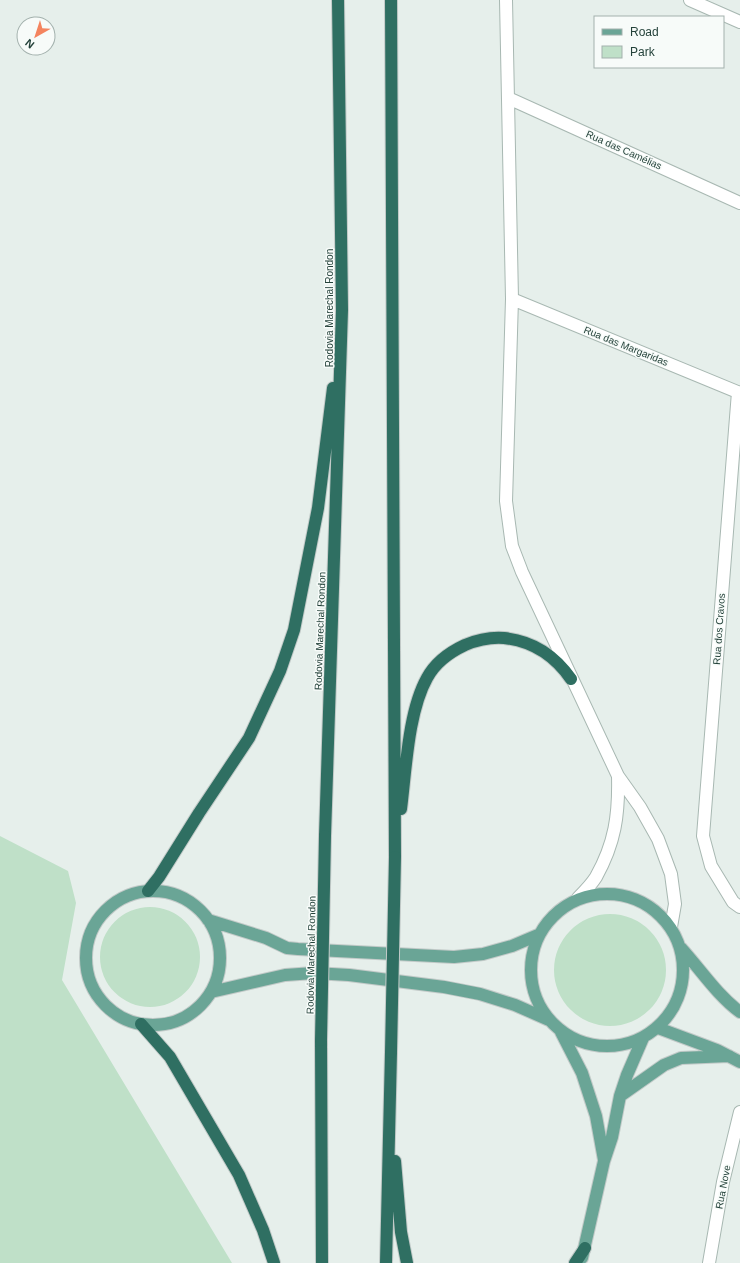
<svg xmlns="http://www.w3.org/2000/svg" width="740" height="1263" font-family="Helvetica,sans-serif">
<style>
.green{fill:#bfe0c8}
.lines{fill:none;stroke-linecap:round;stroke-linejoin:round}
.minor-casing{stroke:#a8b8b2;stroke-width:14}
.major-casing{stroke:#c2cac8;stroke-width:14}
.highway-casing{stroke:#c2cac8;stroke-width:14}
.minor{stroke:#fff;stroke-width:12}
.major{stroke:#6aa596;stroke-width:12}
.highway{stroke:#2f6f62;stroke-width:12}
.highway-bridge-casing{stroke:#c2cac8;stroke-width:14;stroke-linecap:butt}
.highway-bridge{stroke:#2f6f62;stroke-width:12}
.labels{text-anchor:middle;dominant-baseline:central;stroke-width:3;stroke-linejoin:round;paint-order:stroke}
.street-label{font-size:10px;fill:#24423a;stroke:#f7fbf9}
</style>
<rect width="100%" height="100%" fill="#e6efeb"/>
<path class="green" d="M 0,836 L 68,871 L 76,903 L 62,980 L 232,1263 L 0,1263 Z
M100 957a50 50 0 1 1 100 0a50 50 0 1 1-100 0Z
M554 970a56 56 0 1 1 112 0a56 56 0 1 1-112 0Z"/>
<g class="lines">
<g class="minor-casing">
<path id="minor" d="M 506,0 L 512,299 L 506,501 L 512,546 L 522,572 L 618,776 L 640,807 L 658,839 L 671,874 L 675,904 L 671,927
M 690,0 L 740,22
M 508,98 L 740,203
M 512,299 L 740,393
M 738,392 L 703,836 L 711,866 L 733,902 L 740,907
M 578,898 C 584,892 591,885 596,877 C 615,843 619,815 618,776
M 709,1263 L 723,1182 L 740,1112"/>
</g>
<g class="major-casing">
<path id="major" d="M86 958a67 67 0 1 1 134 0a67 67 0 1 1-134 0Z
M531 970a76 76 0 1 1 152 0a76 76 0 1 1-152 0Z
M 208,920 L 266,938 L 287,948 L 298,949 L 454,957 L 483,954 L 512,946 L 538,935
M 681,948 C 701,970 717,995 740,1012
M 211,992 L 285,975 L 314,973 L 349,975 L 444,987 L 480,994 L 515,1005 L 549,1020
M 658,1028 L 717,1050 L 740,1062
M 561,1032 L 582,1073 L 596,1116 L 604,1160
M 620,1096 L 664,1065 L 681,1058 L 729,1056
M 582,1258 L 604,1161 L 612,1137 L 620,1096 L 627,1075 L 643,1038"/>
</g>
<g class="highway-casing">
<path id="highway" d="M 391,0 L 395,857
M 401,809 C 406,770 408,712 427,678 C 435,663 450,652 465,645 C 477,640 491,637 504,638 C 533,641 555,656 571,679
M 325,836 L 342,310 L 338,0
M 148,891 L 159,877 L 199,813 L 249,738 L 280,671 L 294,630 L 318,508 L 333,388
M 141,1024 L 170,1057 L 239,1175 L 263,1230 L 274,1263
M 321,1040 L 322,1263
M 395,1161 L 401,1232 L 407,1263
M 386,1263 L 391,1052
M 575,1263 L 585,1248"/>
</g>
<use href="#minor" class="minor"/>
<use href="#major" class="major"/>
<use href="#highway" class="highway"/>
<g class="highway-bridge-casing">
<path id="highway-bridge" d="M 321,1040 L 325,836
M 391,1052 L 395,857"/>
</g>
<use href="#highway-bridge" class="highway-bridge"/>
</g>
<g class="labels">
<g class="street-label">
<text transform="translate(624 150) rotate(24)">Rua das Camélias</text>
<text transform="translate(329 308) rotate(-90)">Rodovia Marechal Rondon</text>
<text transform="translate(626 346) rotate(22)">Rua das Margaridas</text>
<text transform="translate(719 629) rotate(-86)">Rua dos Cravos</text>
<text transform="translate(320 631) rotate(-88)">Rodovia Marechal Rondon</text>
<text transform="translate(311 955) rotate(-89)">Rodovia Marechal Rondon</text>
<text transform="translate(723 1187) rotate(-79)">Rua Nove</text>
</g>
</g>
<rect x="594" y="16" width="130" height="52" fill="#f7fbf9" stroke="#a3b1ad"/>
<rect x="602" y="29" width="20" height="6" fill="#6aa596" stroke="#a3b1ad"/>
<text x="630" y="36" font-size="12" fill="#24423a">Road</text>
<rect x="602" y="46" width="20" height="12" fill="#bfe0c8" stroke="#a3b1ad"/>
<text x="630" y="56" font-size="12" fill="#24423a">Park</text>
<g transform="translate(36 36) rotate(219)"><circle r="19" fill="#f7fbf9" stroke="#a3b1ad"/>
<path d="M0-3L7 15L0 10L-7 15Z" fill="#f4845f"/>
<text y="-6" font-size="11" font-weight="bold" text-anchor="middle" fill="#24423a">N</text>
</g>
</svg>
